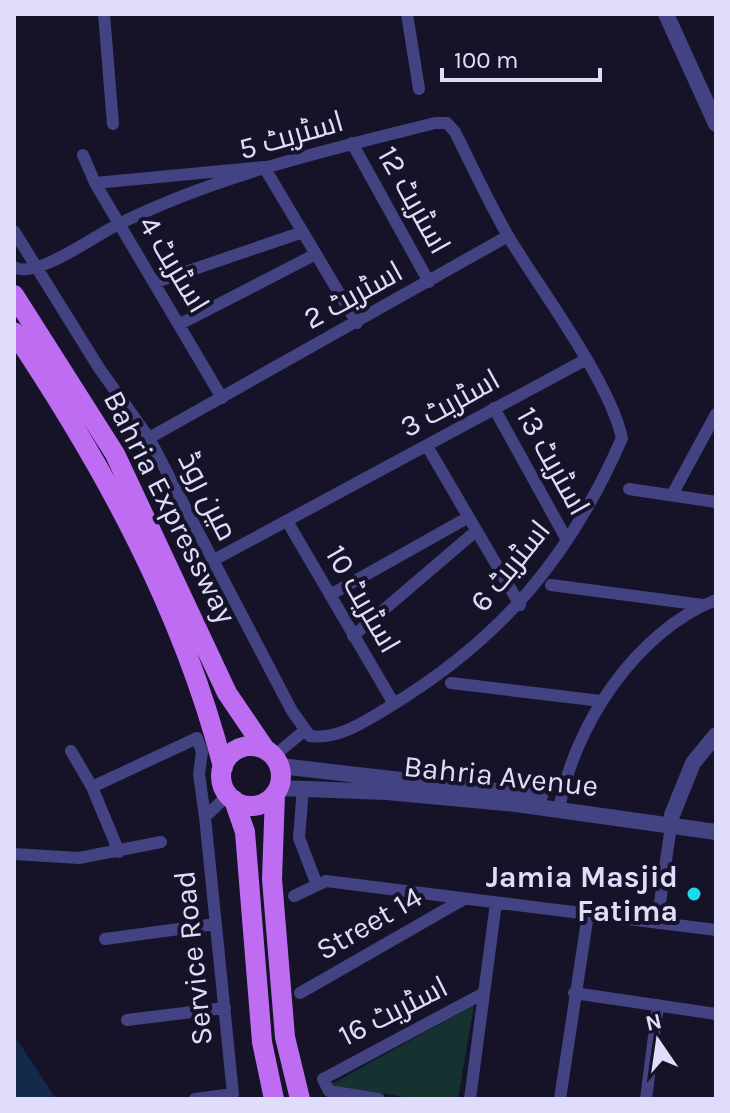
<svg xmlns="http://www.w3.org/2000/svg" width="730" height="1113" font-family="Karla,Cairo,sans-serif">
<style>
.green{fill:#163230}
.water{fill:#142a4b}
.lines{fill:none;stroke-linecap:round;stroke-linejoin:round}
.minor{stroke:#434283;stroke-width:12}
.tertiary{stroke:#434283;stroke-width:16}
.primary{stroke:#be6df2;stroke-width:20}
.poi-dot{fill:#1adaeb;stroke:#161328;stroke-width:3}
.labels{text-anchor:middle;dominant-baseline:central;stroke-width:8;stroke-linejoin:round;paint-order:stroke}
.street-label{font-size:30px;fill:#e0ddfc;stroke:#161328}
.poi-label{font-size:30px;font-weight:bold;fill:#e0ddfc;stroke:#161328;text-anchor:end}
</style>
<rect width="100%" height="100%" fill="#161328"/>
<path class="green" d="M 474,1005 L 458,1099 L 417,1099 L 330,1085 Z"/>
<path class="water" d="M 14,1035 L 56,1099 L 14,1099 Z"/>
<g class="lines">
<path class="minor" d="M 104,14 L 113,124
M 407,14 L 419,89
M 352,143 L 429,282
M 83,155 L 95,183 L 222,398
M 95,183 L 264,167 L 357,323
M 14,231 L 99,368 L 149,438 L 292,711 L 310,736 C 339,740 365,721 389,707 C 500,640 570,558 622,438 C 609,381 543,293 511,241 C 490,206 473,168 455,132 L 447,123 L 435,123 C 328,150 217,175 117,225 C 96,235 35,280 14,267
M 156,282 L 303,232
M 180,324 L 316,254
M 494,408 L 567,540
M 149,438 L 508,236
M 427,446 L 520,605
M 629,489 L 716,502
M 672,495 L 716,414
M 287,521 L 394,704
M 212,561 L 585,360
M 551,585 L 703,605
M 330,595 L 467,518
M 353,636 L 476,531
M 451,683 L 601,701
M 71,751 L 92,787 L 119,852
M 274,756 L 305,730
M 92,787 L 197,738 L 202,752 L 199,774 L 205,817
M 303,788 L 299,838 L 317,885
M 559,810 C 573,727 636,631 716,600
M 14,854 L 79,858 L 161,842
M 294,896 L 326,881 L 716,930
M 657,923 L 672,819
M 105,939 L 216,924
M 300,993 L 464,899
M 574,993 L 716,1014
M 127,1020 L 225,1008
M 195,1099 L 233,1094 L 205,817 L 228,795
M 379,1099 L 329,1091 L 323,1079 L 484,993
M 470,1099 L 496,903
M 560,1099 L 588,914
M 646,1099 L 658,1005"/>
<path class="tertiary" d="M 666,14 L 716,124
M 280,766 L 540,796
M 278,788 L 387,792 L 516,804 L 716,832
M 672,815 L 693,763 L 716,735"/>
<path class="primary" d="M 14,295 L 115,454 L 227,693 L 265,749
M 14,332 C 103,465 183,610 223,767
M221 776a30 30 0 1 1 60 0a30 30 0 1 1-60 0Z
M 275,794 L 272,879 L 285,1037 L 300,1099
M 234,800 L 245,832 L 262,1042 L 274,1099"/>
</g>
<circle class="poi-dot" cx="694" cy="894" r="8"/>
<g class="labels">
<g class="street-label">
<text transform="translate(291 135) rotate(-16)">اسٹریٹ 5</text>
<text transform="translate(414 200) rotate(61)">اسٹریٹ 12</text>
<text transform="translate(174 264) rotate(59)">اسٹریٹ 4</text>
<text transform="translate(353 295) rotate(-29)">اسٹریٹ 2</text>
<text transform="translate(450 403) rotate(-29)">اسٹریٹ 3</text>
<text transform="translate(553 461) rotate(61)">اسٹریٹ 13</text>
<text transform="translate(208 496) rotate(63)">مین روڈ</text>
<text transform="translate(170 507) rotate(63)">Bahria Expressway</text>
<text transform="translate(510 566) rotate(-51)">اسٹریٹ 6</text>
<text transform="translate(363 599) rotate(60)">اسٹریٹ 10</text>
<text transform="translate(501 776) rotate(6)">Bahria Avenue</text>
<text transform="translate(369 923) rotate(-30)">Street 14</text>
<text transform="translate(193 958) rotate(-96)">Service Road</text>
<text transform="translate(393 1011) rotate(-27)">اسٹریٹ 16</text>
</g>
<g class="poi-label">
<text x="678" y="877">Jamia Masjid<tspan x="678" dy="34">Fatima</tspan></text>
</g>
</g>
<rect width="730" height="1113" fill="none" stroke="#e0ddfc" stroke-width="32"/>
<g transform="translate(658 1041) rotate(347)" stroke="#161328" stroke-width="6" paint-order="stroke">
<path d="M0-6L14 30L0 20L-14 30Z" fill="#e0ddfc"/>
<text y="-12" font-size="22" font-weight="bold" text-anchor="middle" fill="#e0ddfc">N</text>
</g>
<path d="M442 68v12h158v-12" fill="none" stroke="#e0ddfc" stroke-width="4"/>
<text x="454" y="68" font-size="24" fill="#e0ddfc" stroke="#161328" stroke-width="6" paint-order="stroke">100 m</text>
</svg>
